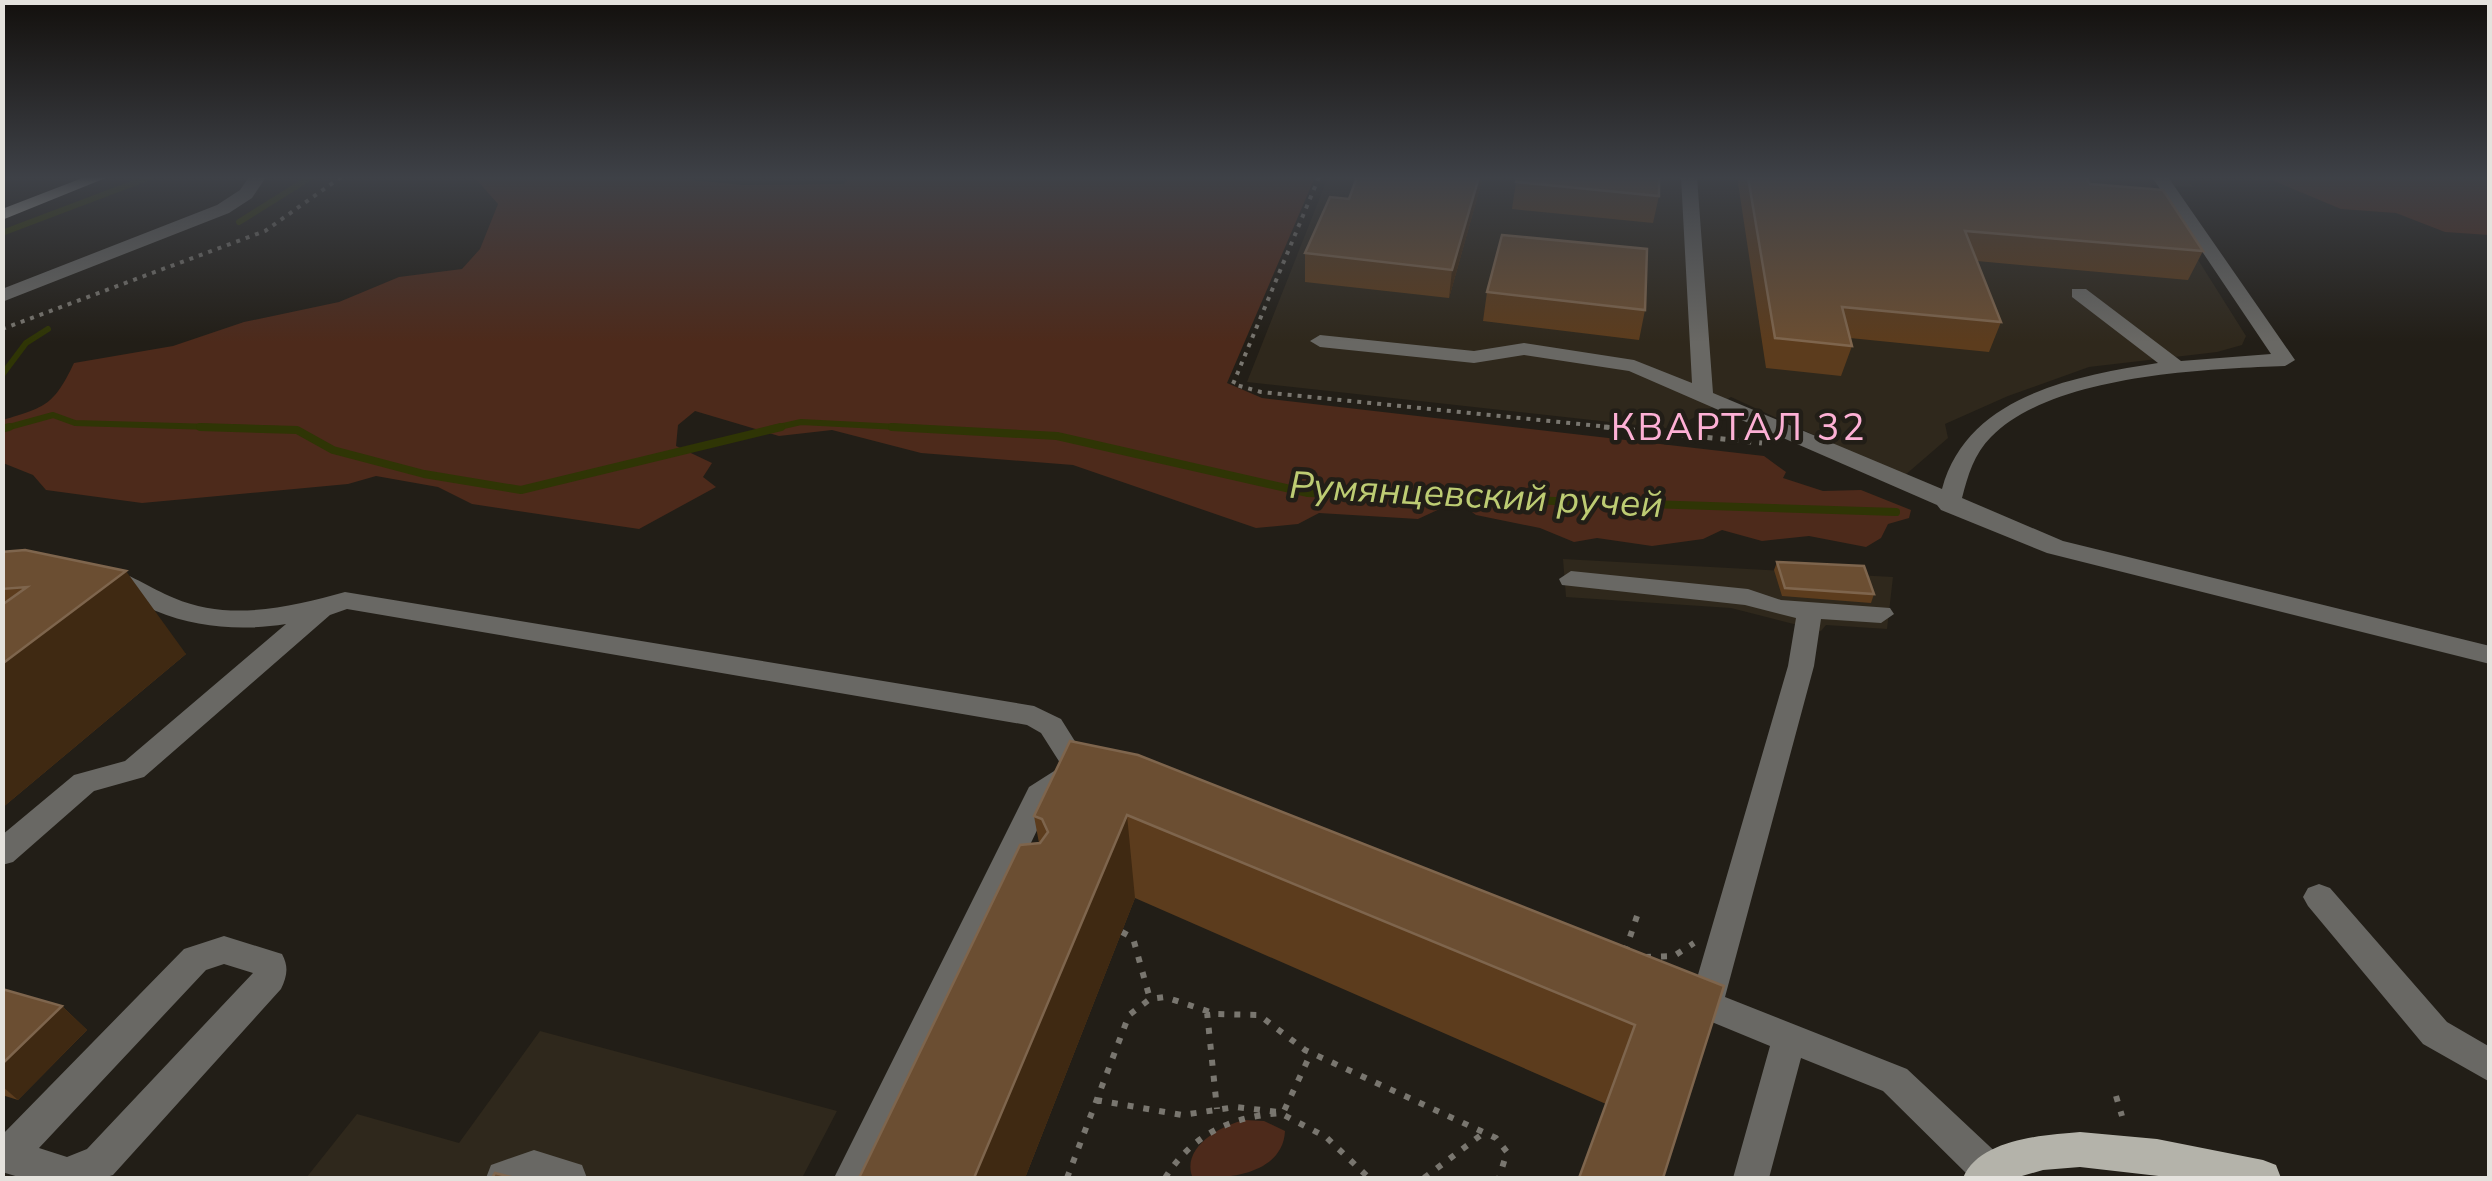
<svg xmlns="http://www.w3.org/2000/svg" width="2492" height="1181" font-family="'Nunito Sans',sans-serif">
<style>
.built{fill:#2f281c}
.green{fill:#4d2a1b}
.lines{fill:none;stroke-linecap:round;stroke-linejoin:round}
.stream-far1{stroke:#2f3505;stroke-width:6}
.stream{stroke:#2f3505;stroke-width:8}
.path-far2{stroke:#79766f;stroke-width:4;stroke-dasharray:4 6;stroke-linecap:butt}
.path-far1{stroke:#79766f;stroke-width:5;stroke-dasharray:5 8;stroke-linecap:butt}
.path{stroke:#79766f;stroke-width:6;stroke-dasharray:6 10;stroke-linecap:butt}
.minor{fill:#696864;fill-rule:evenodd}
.major{fill:#b4b3aa;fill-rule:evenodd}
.wall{fill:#5c3c1d}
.shaded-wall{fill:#3f2912}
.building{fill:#6b4e32;stroke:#7e654d;stroke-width:2.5}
.labels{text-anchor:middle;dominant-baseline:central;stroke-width:9;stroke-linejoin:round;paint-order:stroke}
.neighbourhood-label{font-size:38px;letter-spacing:2.5px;fill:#fdb0d5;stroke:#221e17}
.water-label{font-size:38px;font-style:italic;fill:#bdcc73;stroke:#221e17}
</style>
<rect width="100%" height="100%" fill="#221e17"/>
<path class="built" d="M 1328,177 L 2186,177 L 2193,187 L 2151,185 L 2246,336 L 2242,345 L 2217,352 L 2089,367 L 2008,396 L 1945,424 L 1948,438 L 1904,476 L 1731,397 L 1673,429 L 1247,382 Z
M 1563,559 L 1893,577 L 1887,629 L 1826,625 L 1821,631 L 1731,608 L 1566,597 Z
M 540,1031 L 837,1111 L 802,1178 L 306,1178 L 357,1114 L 459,1143 Z"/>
<path class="green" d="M 474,177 L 660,177 L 744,185 L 844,184 L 849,177 L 1315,177 L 1227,383 L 1262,398 L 1764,456 L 1786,472 L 1783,478 L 1823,491 L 1861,490 L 1911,510 L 1909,518 L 1888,524 L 1881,538 L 1866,547 L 1809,536 L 1762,541 L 1722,530 L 1703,539 L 1652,546 L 1597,538 L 1574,542 L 1540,528 L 1476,515 L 1457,501 L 1418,519 L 1319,513 L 1298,524 L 1256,528 L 1073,465 L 921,453 L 832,430 L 779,436 L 695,411 L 678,425 L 676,446 L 712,463 L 703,477 L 716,487 L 639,529 L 472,504 L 438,487 L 376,476 L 348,484 L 142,503 L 46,490 L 33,475 L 3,463 L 3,420 C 46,407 54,405 74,363 L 173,346 L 244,322 L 339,302 L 399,277 L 462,269 L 480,249 L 498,204 Z
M 2239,177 L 2489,177 L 2489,235 L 2445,232 L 2396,213 L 2341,209 L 2272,180 Z
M 1245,1120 L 1264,1121 L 1285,1131 C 1283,1174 1226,1181 1192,1176 C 1182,1147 1221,1125 1245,1120 Z"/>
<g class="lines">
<path class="stream-far1" d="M 239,222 L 311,177
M 2,233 L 150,177
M 2,375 L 26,343 L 48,329
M 2,429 L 53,415 L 75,423 L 280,429
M 770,429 L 801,422 L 937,429"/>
<path class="stream" d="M 200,427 L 297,430 L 333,450 L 424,474 L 521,490 L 781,427
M 892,427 L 1057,436 L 1308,493 L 1896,512
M 2,429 L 9,427"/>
<path class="path-far2" d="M 1319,177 L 1233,384 L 1261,392 L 1629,429
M 2,329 L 265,231 L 341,177"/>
<path class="path-far1" d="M 1604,427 L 1762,443"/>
<path class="path" d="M 1122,932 L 1133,938 L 1150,999
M 1625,952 L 1638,913
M 1645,957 L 1674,956 L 1694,943
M 1207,1012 L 1217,1109
M 2116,1096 L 2122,1116
M 1096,1100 L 1182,1115 L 1236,1107 L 1278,1112 L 1326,1137 L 1369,1178
M 1067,1178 L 1129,1015 L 1150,999 L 1165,997 L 1216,1014 L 1259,1015 L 1305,1050 L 1496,1138 L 1507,1152 L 1499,1178
M 1165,1178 C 1193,1134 1231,1116 1283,1113 L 1311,1053
M 1424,1178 L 1485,1132"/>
<path class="minor" d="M 249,177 L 266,177 L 252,198 L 229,213 L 2,302 L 2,289 L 217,205 L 240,190 Z
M 1681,177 L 1697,177 L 1713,393 L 1942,489 C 1967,395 2075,376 2158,363 L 2072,297 L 2072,289 L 2086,289 L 2181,361 L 2271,354 L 2152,177 L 2168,177 L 2295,360 L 2285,366 C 2203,369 2052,375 1991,437 C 1974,454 1968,475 1962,498 L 2063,541 L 2490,646 L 2490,664 L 2047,553 L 1941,510 L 1937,505 L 1629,371 L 1524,355 L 1474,363 L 1320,347 L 1310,341 L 1320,335 L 1474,351 L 1524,343 L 1634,360 L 1692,383 Z
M 102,568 C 130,572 149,588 174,598 C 230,622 290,607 345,592 L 1034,706 L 1061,719 L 1093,770 L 1089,778 L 1050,803 L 871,1178 L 834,1178 L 1029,787 L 1062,766 L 1041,733 L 1027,725 L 347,609 L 330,615 L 144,777 L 94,791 L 13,862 L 2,865 L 2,835 L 74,775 L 125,761 L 286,624 C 243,631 197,628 156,611 C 134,601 117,588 93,582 L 90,576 L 93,570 Z
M 1571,571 L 1748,589 L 1781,600 L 1890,608 L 1894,614 L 1881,623 L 1821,619 L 1814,666 L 1725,997 L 1907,1069 L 2003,1159 L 2008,1172 L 2006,1178 L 1971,1178 L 1883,1091 L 1801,1058 L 1769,1178 L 1733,1178 L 1770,1046 L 1673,1006 L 1668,996 L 1673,986 L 1685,981 L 1695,985 L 1788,666 L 1796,618 L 1745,605 L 1562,585 L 1559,579 Z
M 2319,884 L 2330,888 L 2447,1022 L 2490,1047 L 2490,1082 L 2423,1044 L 2308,906 L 2303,897 L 2308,888 Z
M 224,936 L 282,954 C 289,967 287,976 281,989 L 113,1175 L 103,1178 L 22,1178 L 2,1172 L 2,1135 L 184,949 ZM 224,964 L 253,973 L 87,1149 L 67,1157 L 39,1148 L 206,970 Z
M 534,1150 L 582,1165 L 587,1178 L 486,1178 L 491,1165 Z"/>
<path class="major" d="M 85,177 L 108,177 L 2,220 L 2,209 Z
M 2080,1132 L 2157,1139 L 2263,1160 L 2276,1165 L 2281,1178 L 2176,1178 L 2080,1167 L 2043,1170 L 2015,1178 L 1963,1178 C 1979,1139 2043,1135 2080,1132 Z"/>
</g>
<path class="wall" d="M 1357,177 L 1483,177 L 1449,298 L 1305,282 L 1305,253 L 1349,199 Z
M 1739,177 L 2086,177 L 2090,184 L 2203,251 L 2188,280 L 1977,261 L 2001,322 L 1989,352 L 1850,338 L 1852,346 L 1841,376 L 1766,368 L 1738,183 Z
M 1516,182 L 1659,196 L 1653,223 L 1512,209 Z
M 1487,292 L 1645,310 L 1639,340 L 1483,321 Z
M 2,552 L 186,654 L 2,808 Z
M 1777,562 L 1874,594 L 1871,603 L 1782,596 L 1774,570 Z
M 1070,741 L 1724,986 L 1606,1104 L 1135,898 L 1025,1178 L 859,1178 L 1039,843 L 1034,816 Z
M 2,989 L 62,1006 L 87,1030 L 18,1100 L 2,1095 Z"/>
<path class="shaded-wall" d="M 1479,177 L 1483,177 L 1449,298 L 1452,270 Z
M 126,571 L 186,654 L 2,808 L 2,664 Z
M 1127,815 L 1135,898 L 1025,1178 L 974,1178 Z
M 62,1006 L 87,1030 L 18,1100 L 2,1086 L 2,1064 Z"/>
<path class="building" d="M 1357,177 L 1479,177 L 1452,270 L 1305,253 L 1330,197 L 1349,199 Z
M 1517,177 L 1659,177 L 1659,196 L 1516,182 Z
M 1748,177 L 2086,177 L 2090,184 L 2163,190 L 2203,251 L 1965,231 L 2001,322 L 1842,307 L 1852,346 L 1775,338 Z
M 1502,235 L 1647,249 L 1645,310 L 1487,292 Z
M 25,550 L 126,571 L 2,664 L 2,605 L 27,587 L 2,589 L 2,552 Z
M 1777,562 L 1864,566 L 1874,594 L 1785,588 Z
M 1070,741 L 1138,755 L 1724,986 L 1663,1178 L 1579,1178 L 1635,1025 L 1127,815 L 974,1178 L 859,1178 L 1020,845 L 1040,843 L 1048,832 L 1042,819 L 1034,816 Z
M 2,989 L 62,1006 L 2,1064 Z
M 495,1173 L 515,1178 L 492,1178 Z"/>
<linearGradient id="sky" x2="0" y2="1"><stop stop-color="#13100d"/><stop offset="0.52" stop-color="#3e4147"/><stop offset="1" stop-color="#3e4147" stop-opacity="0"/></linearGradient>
<rect width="2492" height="342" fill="url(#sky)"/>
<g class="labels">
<g class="neighbourhood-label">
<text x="1739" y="427">КВАРТАЛ 32</text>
</g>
<g class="water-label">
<text transform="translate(1476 495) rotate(3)">Румянцевский ручей</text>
</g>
</g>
<rect width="2492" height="1181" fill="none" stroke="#e4e2dd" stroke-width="10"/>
</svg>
